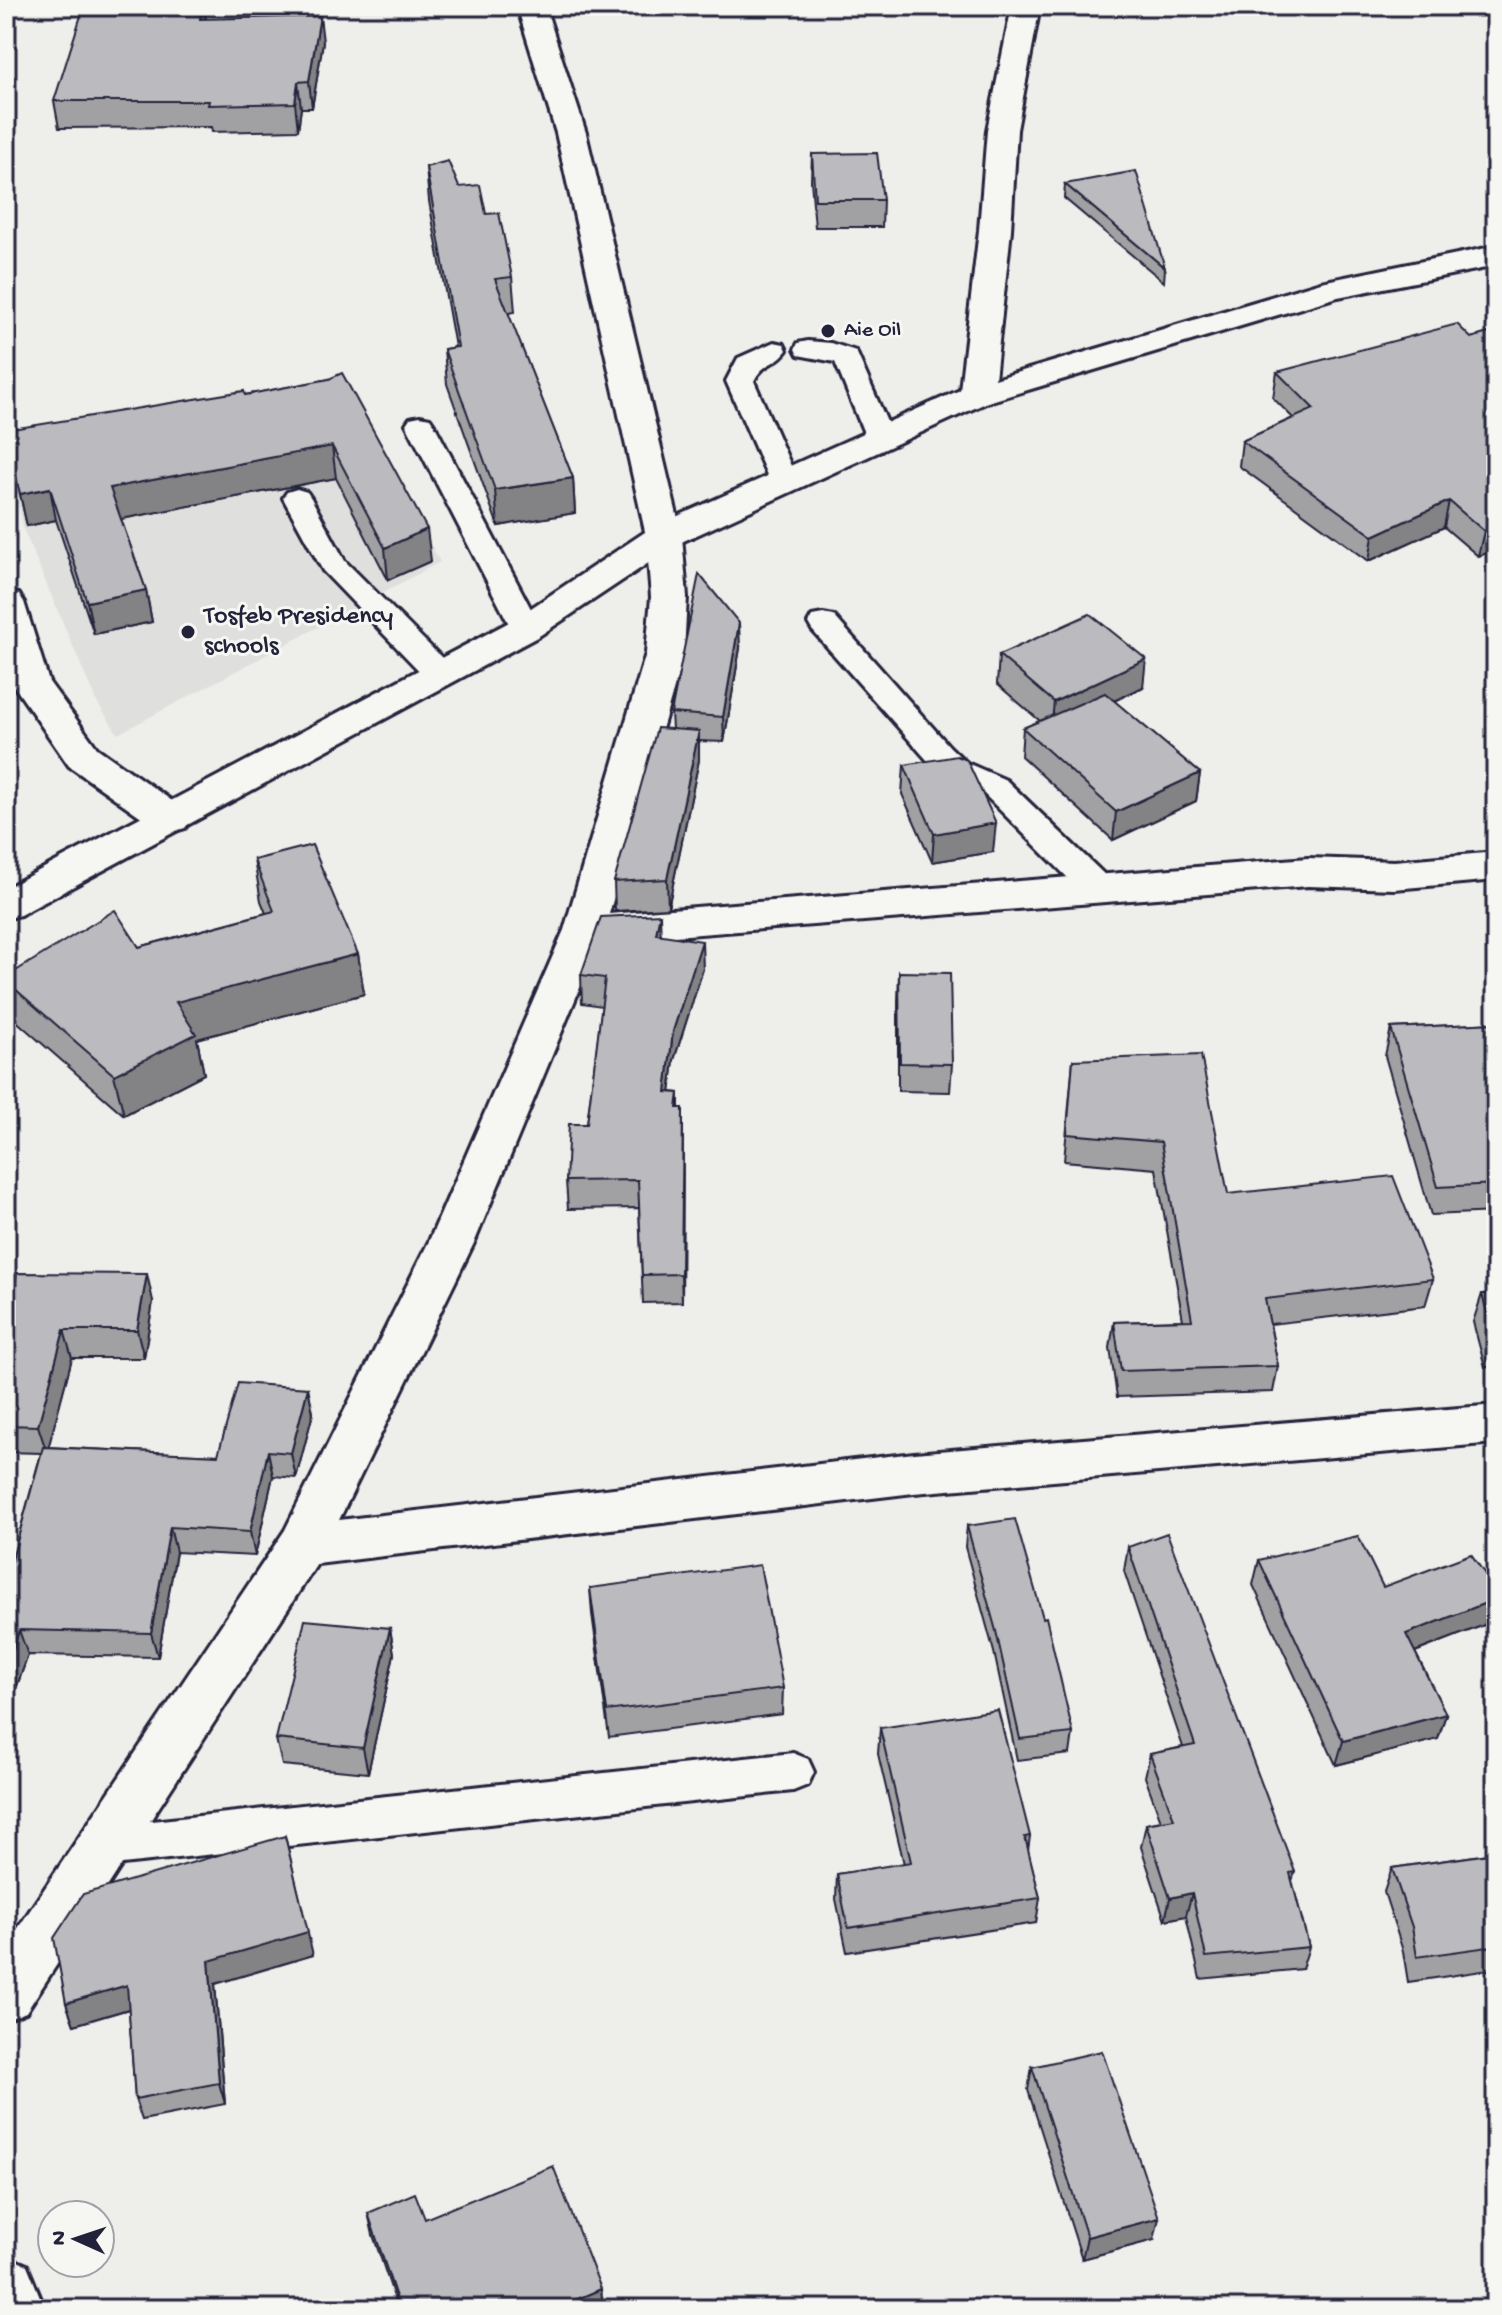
<svg xmlns="http://www.w3.org/2000/svg" width="1502" height="2315" font-family="'Gochi Hand',sans-serif">
<style>
.built{fill:#dfdfde}
.lines{fill:none;stroke-linecap:round;stroke-linejoin:round}
.service-casing{stroke:#22223b;stroke-width:6}
.minor-casing{stroke:#22223b;stroke-width:6}
.tertiary-casing{stroke:#22223b;stroke-width:6}
.service{fill:#f6f6f2;fill-rule:evenodd}
.minor{fill:#f6f6f2;fill-rule:evenodd}
.tertiary{fill:#f6f6f2;fill-rule:evenodd}
.wall{fill:#a1a1a4;stroke:#22223b;stroke-width:2}
.shaded-wall{fill:#838386;stroke:#22223b;stroke-width:2}
.building{fill:#bbbbbf;stroke:#22223b;stroke-width:2}
.poi-dot{fill:#22223b;stroke:#f6f6f2;stroke-width:3}
.labels{text-anchor:middle;dominant-baseline:central;stroke-width:6;stroke-linejoin:round;paint-order:stroke}
.far-poi-label{font-size:22px;fill:#22223b;stroke:#f6f6f2;text-anchor:start}
.poi-label{font-size:26px;fill:#22223b;stroke:#f6f6f2;text-anchor:start}
</style>
<rect width="100%" height="100%" fill="#eeeeeb"/>
<filter id="ink" filterUnits="userSpaceOnUse"><feTurbulence type="fractalNoise" baseFrequency=".0125" numOctaves="2"/><feDisplacementMap in="SourceGraphic" scale="16" xChannelSelector="R" yChannelSelector="G"/><feConvolveMatrix kernelMatrix="1 2 1 2 8 2 1 2 1" color-interpolation-filters="sRGB"/></filter>
<g filter="url(#ink)">
<path class="built" d="M 358,403 L 440,562 L 118,734 L 96,701 L 24,531 L 9,460 Z"/>
<g class="lines">
<g class="service-casing">
<path id="service" d="M 808,341 L 831,343 L 856,351 L 894,438 L 890,444 L 880,446 L 870,444 L 866,438 L 835,362 L 798,355 L 795,349 L 798,343 Z
M 774,342 L 784,344 L 787,350 C 777,365 763,362 754,381 L 798,482 L 794,488 L 784,491 L 774,488 L 770,482 L 726,381 L 738,358 Z
M 420,416 L 430,418 L 434,424 L 541,628 L 537,635 L 526,637 L 515,635 L 511,628 L 406,424 L 410,418 Z
M 297,489 L 307,492 L 311,498 L 345,561 L 451,667 L 455,674 L 451,681 L 440,684 L 429,681 L 323,571 L 283,498 L 287,492 Z
M 823,614 L 834,616 L 950,747 L 967,763 L 1006,780 L 1111,881 L 1115,889 L 1111,897 L 1099,900 L 1087,897 L 984,794 L 945,777 L 928,761 L 812,630 L 808,623 L 812,616 Z
M 793,1753 L 808,1759 L 814,1772 L 808,1785 L 793,1791 L 104,1866 L 89,1860 L 82,1846 L 89,1832 L 104,1826 Z"/>
</g>
<g class="minor-casing">
<path id="minor" d="M 517,6 L 545,6 L 586,133 L 682,536 L 687,597 L 684,653 L 609,914 L 1308,858 L 1394,861 L 1496,852 L 1496,880 L 1394,889 L 1308,886 L 599,942 L 475,1241 L 339,1520 L 914,1453 L 1496,1405 L 1496,1443 L 914,1493 L 317,1564 L 26,2012 L 6,2020 L 6,1946 L 285,1530 L 429,1241 L 564,930 L 646,653 L 651,597 L 646,536 L 556,133 Z
M 6,591 L 19,594 L 24,602 L 49,682 L 97,748 L 185,810 L 191,819 L 185,828 L 171,832 L 157,828 L 69,766 L 12,683 L 6,662 Z
M 6,2256 L 27,2265 L 45,2309 L 6,2309 Z"/>
</g>
<g class="tertiary-casing">
<path id="tertiary" d="M 1012,6 L 1040,6 L 1017,130 L 1011,230 L 995,379 L 1321,282 L 1496,246 L 1496,266 L 1338,297 L 988,402 L 677,544 L 539,636 L 20,915 L 6,919 L 6,888 L 513,620 L 651,528 L 960,390 L 979,230 L 987,130 Z"/>
</g>
<use href="#service" class="service"/>
<use href="#minor" class="minor"/>
<use href="#tertiary" class="tertiary"/>
</g>
<path class="wall" d="M 204,6 L 206,19 L 323,42 L 312,108 L 301,108 L 298,130 L 212,132 L 211,127 L 59,128 L 54,101 Z
M 812,154 L 883,200 L 882,227 L 815,227 L 811,181 Z
M 426,167 L 459,187 L 486,214 L 512,277 L 515,312 L 508,313 L 573,478 L 575,513 L 498,526 L 447,384 L 444,349 L 455,347 L 429,201 Z
M 1065,184 L 1165,268 L 1164,282 L 1064,198 Z
M 1496,331 L 1496,550 L 1478,556 L 1444,527 L 1369,561 L 1239,466 L 1242,441 L 1293,418 L 1273,398 L 1277,372 L 1471,338 Z
M 329,379 L 431,561 L 388,580 L 336,478 L 121,519 L 146,590 L 152,622 L 94,634 L 56,520 L 27,526 L 6,430 L 245,395 Z
M 740,648 L 724,742 L 699,741 L 699,760 L 668,908 L 615,911 L 614,882 L 672,729 L 671,713 Z
M 999,655 L 1143,687 L 1114,701 L 1200,773 L 1196,801 L 1113,840 L 1021,756 L 1023,728 L 1040,721 L 997,684 Z
M 904,765 L 993,852 L 932,862 L 902,794 Z
M 254,860 L 358,954 L 364,994 L 197,1039 L 204,1074 L 124,1115 L 14,1019 L 6,988 L 6,977 L 139,947 L 266,913 L 261,901 Z
M 661,934 L 703,969 L 674,1060 L 670,1092 L 679,1093 L 679,1108 L 683,1108 L 682,1302 L 643,1303 L 639,1208 L 568,1209 L 566,1181 L 587,1124 L 602,1006 L 582,1003 L 581,975 Z
M 899,972 L 952,1064 L 950,1092 L 898,1091 L 898,1001 Z
M 1496,1023 L 1496,1212 L 1431,1215 L 1385,1056 L 1391,1028 Z
M 1073,1060 L 1228,1194 L 1433,1279 L 1425,1306 L 1270,1324 L 1278,1366 L 1273,1392 L 1117,1397 L 1110,1348 L 1114,1322 L 1183,1320 L 1156,1169 L 1064,1161 Z
M 1482,1294 L 1496,1294 L 1496,1367 L 1485,1367 L 1473,1322 Z
M 153,1301 L 144,1358 L 72,1358 L 48,1447 L 218,1455 L 308,1388 L 313,1413 L 296,1478 L 273,1476 L 255,1556 L 176,1552 L 158,1657 L 28,1655 L 17,1686 L 11,1685 L 6,1704 L 6,1582 L 41,1453 L 6,1452 L 6,1323 Z
M 967,1526 L 1073,1733 L 1070,1754 L 1017,1760 L 994,1652 L 965,1547 Z
M 1128,1547 L 1295,1872 L 1292,1881 L 1309,1947 L 1302,1969 L 1200,1979 L 1186,1916 L 1165,1920 L 1141,1847 L 1146,1824 L 1161,1821 L 1145,1777 L 1150,1754 L 1183,1747 L 1124,1571 Z
M 1259,1560 L 1383,1587 L 1496,1590 L 1496,1612 L 1492,1622 L 1415,1652 L 1446,1714 L 1438,1739 L 1336,1765 L 1253,1585 Z
M 590,1588 L 783,1688 L 782,1714 L 609,1737 L 592,1614 Z
M 390,1628 L 394,1654 L 368,1773 L 282,1765 L 276,1739 Z
M 880,1728 L 1030,1836 L 1028,1851 L 1040,1898 L 1036,1923 L 847,1952 L 836,1899 L 837,1874 L 904,1864 L 878,1754 Z
M 1496,1853 L 1496,1969 L 1408,1982 L 1403,1951 L 1384,1892 L 1392,1868 Z
M 313,1955 L 215,1984 L 225,2104 L 142,2120 L 135,2099 L 129,2009 L 74,2025 L 66,2003 Z
M 1032,2067 L 1154,2240 L 1082,2259 L 1028,2090 Z
M 368,2213 L 425,2219 L 601,2289 L 603,2309 L 398,2309 L 373,2235 Z"/>
<path class="shaded-wall" d="M 202,6 L 204,6 L 207,28 L 200,19 Z
M 320,16 L 323,42 L 312,108 L 309,81 Z
M 298,82 L 301,108 L 298,130 L 295,103 Z
M 332,446 L 336,478 L 116,520 L 110,488 Z
M 573,478 L 575,513 L 498,526 L 495,490 Z
M 50,488 L 56,520 L 27,526 L 20,494 Z
M 1449,501 L 1444,527 L 1369,561 L 1373,536 Z
M 1496,526 L 1496,550 L 1478,556 L 1484,531 Z
M 427,529 L 431,561 L 388,580 L 385,548 Z
M 146,590 L 152,622 L 94,634 L 87,602 Z
M 739,623 L 740,648 L 724,742 L 723,717 Z
M 1146,659 L 1143,687 L 1051,731 L 1054,702 Z
M 699,731 L 699,760 L 668,908 L 667,879 Z
M 1200,773 L 1196,801 L 1113,840 L 1116,812 Z
M 996,823 L 993,852 L 932,862 L 934,834 Z
M 660,914 L 661,942 L 656,934 Z
M 702,941 L 703,969 L 674,1060 L 667,1120 L 666,1092 L 673,1031 Z
M 358,954 L 364,994 L 197,1039 L 204,1074 L 124,1115 L 114,1075 L 176,1002 Z
M 683,1108 L 683,1136 L 682,1302 L 681,1274 Z
M 147,1274 L 153,1301 L 144,1358 L 137,1330 Z
M 64,1330 L 72,1358 L 47,1453 L 38,1426 Z
M 308,1388 L 313,1413 L 296,1478 L 291,1453 Z
M 268,1451 L 273,1476 L 255,1556 L 250,1532 Z
M 170,1527 L 176,1552 L 158,1657 L 151,1633 Z
M 1496,1599 L 1496,1612 L 1492,1622 L 1399,1658 L 1406,1634 Z
M 390,1628 L 394,1654 L 368,1773 L 363,1748 Z
M 19,1630 L 28,1655 L 17,1686 L 9,1662 Z
M 6,1671 L 11,1685 L 6,1704 Z
M 1446,1714 L 1438,1739 L 1336,1765 L 1343,1741 Z
M 285,1836 L 313,1955 L 215,1984 L 225,2104 L 219,2083 L 209,1961 Z
M 1192,1893 L 1186,1916 L 1165,1920 L 1170,1898 Z
M 127,1985 L 135,2007 L 74,2025 L 66,2003 Z
M 1159,2218 L 1154,2240 L 1082,2259 L 1087,2237 Z
M 601,2289 L 603,2309 L 554,2309 Z"/>
<path class="building" d="M 84,6 L 202,6 L 200,19 L 320,16 L 309,81 L 298,82 L 295,103 L 208,105 L 209,101 L 54,101 Z
M 877,153 L 883,200 L 815,200 L 812,154 Z
M 448,161 L 459,187 L 480,185 L 486,214 L 499,213 L 512,277 L 495,279 L 573,478 L 495,490 L 444,349 L 458,347 L 426,167 Z
M 1136,171 L 1165,268 L 1065,184 Z
M 1457,324 L 1471,338 L 1496,331 L 1496,526 L 1484,531 L 1449,501 L 1373,536 L 1242,441 L 1314,409 L 1277,372 Z
M 342,373 L 427,529 L 385,548 L 332,446 L 110,488 L 146,590 L 87,602 L 50,488 L 20,494 L 6,430 L 244,391 L 245,395 L 329,379 Z
M 699,574 L 739,623 L 723,717 L 671,713 Z
M 1090,614 L 1146,659 L 1054,702 L 999,655 Z
M 1105,693 L 1200,773 L 1116,812 L 1023,728 Z
M 657,728 L 699,731 L 667,879 L 614,882 Z
M 957,756 L 967,760 L 996,823 L 934,834 L 904,765 Z
M 312,845 L 358,954 L 176,1002 L 196,1034 L 114,1075 L 6,981 L 6,977 L 115,910 L 139,947 L 274,911 L 254,860 Z
M 660,914 L 656,934 L 702,941 L 673,1031 L 666,1092 L 679,1093 L 677,1108 L 683,1108 L 681,1274 L 642,1275 L 638,1180 L 566,1181 L 569,1124 L 587,1124 L 605,978 L 581,975 L 601,917 Z
M 899,972 L 950,973 L 952,1064 L 900,1063 Z
M 1496,1023 L 1496,1184 L 1438,1187 L 1391,1028 Z
M 1201,1055 L 1228,1194 L 1393,1176 L 1433,1279 L 1265,1299 L 1278,1366 L 1121,1371 L 1114,1322 L 1192,1320 L 1161,1142 L 1067,1134 L 1073,1060 Z
M 17,1273 L 147,1274 L 137,1330 L 64,1330 L 38,1426 L 6,1425 L 6,1323 Z
M 1482,1294 L 1496,1294 L 1496,1339 L 1494,1339 Z
M 238,1383 L 308,1388 L 291,1453 L 268,1451 L 250,1532 L 170,1527 L 151,1633 L 19,1630 L 9,1662 L 6,1662 L 6,1582 L 43,1447 L 218,1455 Z
M 1015,1519 L 1043,1618 L 1046,1617 L 1073,1733 L 1020,1739 L 996,1631 L 967,1526 Z
M 1167,1533 L 1295,1872 L 1290,1873 L 1309,1947 L 1206,1957 L 1192,1893 L 1170,1898 L 1146,1824 L 1174,1819 L 1150,1754 L 1195,1745 L 1128,1547 Z
M 1358,1536 L 1383,1587 L 1471,1554 L 1496,1590 L 1496,1599 L 1406,1634 L 1446,1714 L 1343,1741 L 1259,1560 Z
M 760,1565 L 783,1688 L 607,1711 L 590,1588 Z
M 305,1620 L 390,1628 L 363,1748 L 276,1739 Z
M 998,1710 L 1030,1836 L 1025,1837 L 1040,1898 L 848,1928 L 837,1874 L 911,1862 L 880,1728 Z
M 285,1836 L 308,1932 L 209,1961 L 219,2083 L 135,2099 L 127,1985 L 66,2003 L 54,1938 L 83,1894 Z
M 1496,1853 L 1496,1946 L 1417,1957 L 1412,1927 L 1392,1868 Z
M 1102,2051 L 1159,2218 L 1087,2237 L 1032,2067 Z
M 553,2166 L 601,2289 L 554,2309 L 400,2309 L 368,2213 L 415,2193 L 425,2219 Z"/>
</g>
<g class="poi-dot">
<circle cx="828" cy="331" r="8"/>
<circle cx="188" cy="632" r="8"/>
</g>
<g class="labels">
<g class="far-poi-label">
<text x="844" y="331">Aie Oil</text>
</g>
<g class="poi-label">
<text x="204" y="617">Tosfeb Presidency<tspan x="204" dy="30">schools</tspan></text>
</g>
</g>
<rect width="1502" height="2315" fill="none" stroke="#f6f6f2" stroke-width="32"/>
<rect x="16" y="16" width="1470" height="2283" fill="none" stroke="#22223b" stroke-width="3" filter="url(#ink)"/>
<g transform="translate(76 2239) rotate(273)"><circle r="38" fill="#f6f6f2" stroke="#a1a1a9" stroke-width="2"/>
<path d="M0-6L14 30L0 20L-14 30Z" fill="#22223b"/>
<text y="-12" font-size="22" font-weight="bold" text-anchor="middle" fill="#22223b">N</text>
</g>
</svg>
